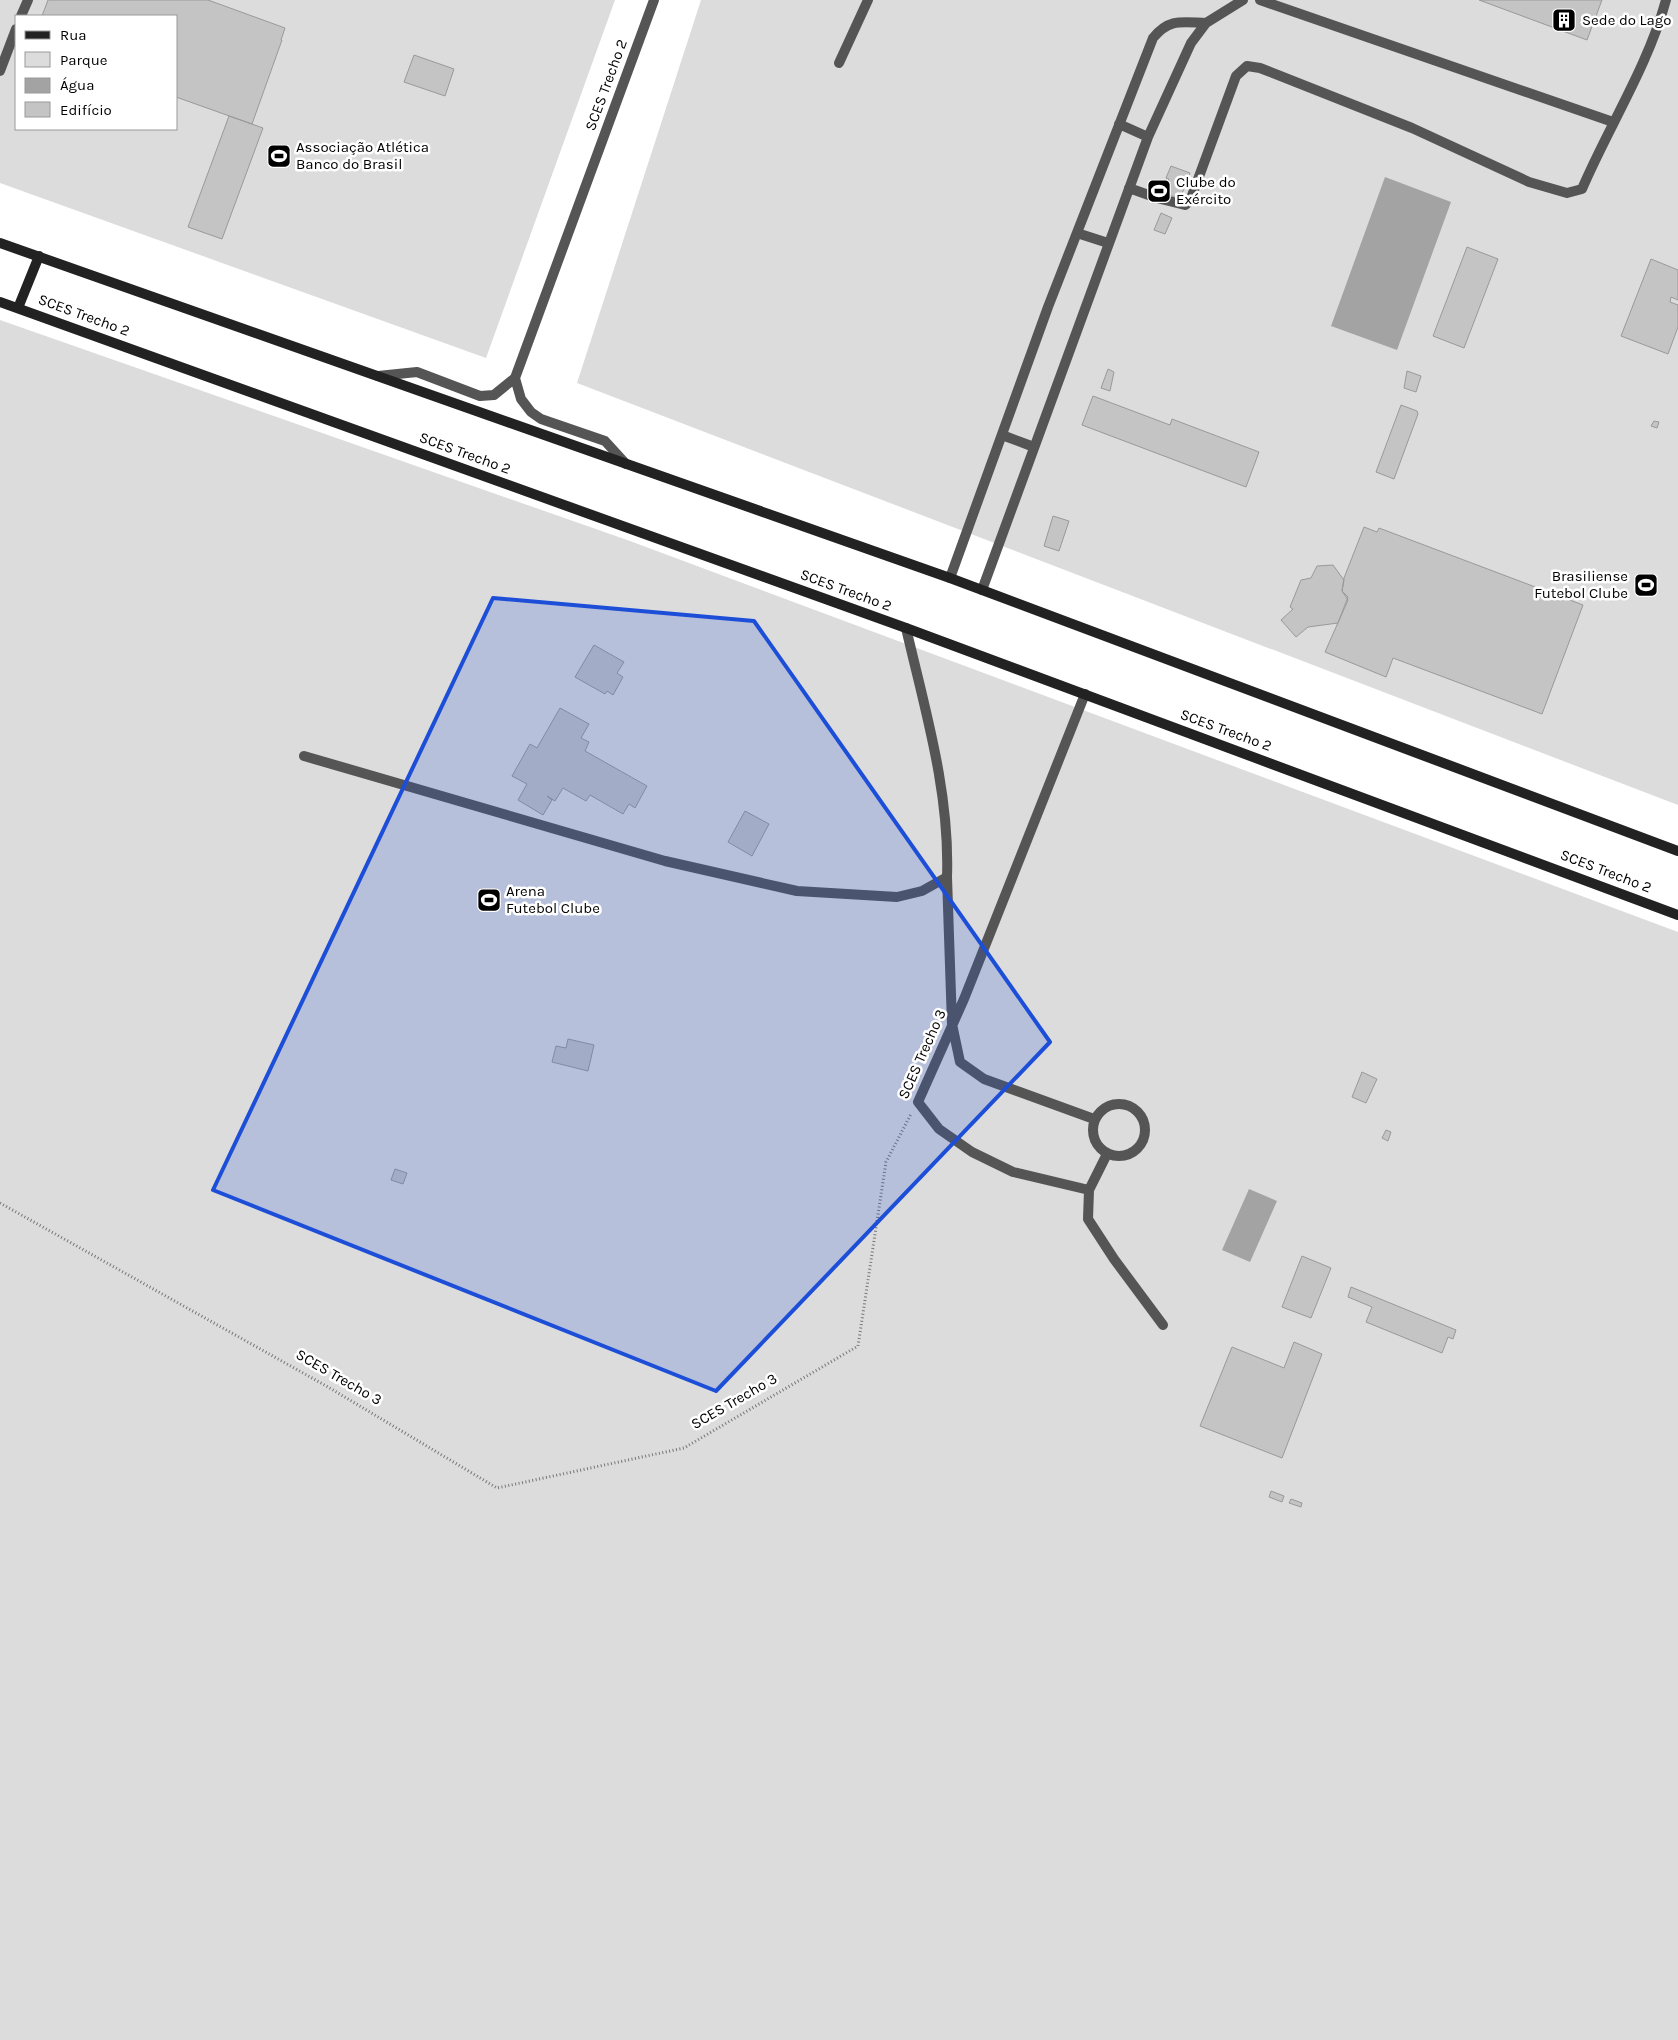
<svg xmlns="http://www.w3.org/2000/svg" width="1678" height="2040" font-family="Karla,sans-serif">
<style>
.green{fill:#dcdcdc;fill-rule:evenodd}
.water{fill:#a3a3a3}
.building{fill:#c4c4c4;stroke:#999}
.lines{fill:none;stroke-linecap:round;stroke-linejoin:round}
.path{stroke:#777;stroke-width:3;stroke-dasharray:1 2.5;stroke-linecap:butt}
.service{stroke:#555;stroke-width:10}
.secondary{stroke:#222;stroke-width:10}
.marked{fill:#1d4ed8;fill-opacity:0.2;stroke:#1d4ed8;stroke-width:4;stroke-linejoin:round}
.labels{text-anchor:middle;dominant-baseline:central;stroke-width:5;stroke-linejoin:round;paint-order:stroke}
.poi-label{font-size:15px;fill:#000;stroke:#fff;text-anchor:start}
.street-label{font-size:15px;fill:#000;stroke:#fff}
</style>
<rect width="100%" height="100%" fill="#fff"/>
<path class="green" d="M 0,0 L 615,0 L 486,358 L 0,183 ZM 16,16 L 176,16 L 176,129 L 16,129 Z
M 701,0 L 1678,0 L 1678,805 L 577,383 Z
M 0,320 L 630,541 L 1678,932 L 1678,2040 L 0,2040 Z"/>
<path class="water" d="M 1385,177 L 1451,202 L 1397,350 L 1331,326 Z
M 1249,1189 L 1277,1201 L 1250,1262 L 1222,1250 Z"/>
<path class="building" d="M 48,0 L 208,0 L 285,28 L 281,40 L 282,40 L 252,124 L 176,97 L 176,16 L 42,16 Z
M 1479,0 L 1602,0 L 1587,40 Z
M 414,55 L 454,69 L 445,96 L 404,82 Z
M 229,116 L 263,128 L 222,239 L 188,227 Z
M 1171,166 L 1190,173 L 1180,199 L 1164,193 L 1169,179 L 1166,178 Z
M 1161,213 L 1172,218 L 1165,234 L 1154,230 Z
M 1467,247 L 1498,259 L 1464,348 L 1433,336 Z
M 1651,259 L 1678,270 L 1678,300 L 1671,297 L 1670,302 L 1678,305 L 1678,327 L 1668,354 L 1621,336 Z
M 1108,369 L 1114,372 L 1110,391 L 1101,388 Z
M 1407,371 L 1421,376 L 1416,392 L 1404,388 Z
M 1093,396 L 1170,425 L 1172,419 L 1259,452 L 1246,487 L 1082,425 Z
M 1401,405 L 1417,411 L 1418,414 L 1394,479 L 1376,472 Z
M 1654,421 L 1659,422 L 1657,428 L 1651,426 Z
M 1053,516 L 1069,521 L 1059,551 L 1044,546 Z
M 1364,527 L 1377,532 L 1379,528 L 1583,605 L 1542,714 L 1393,658 L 1386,677 L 1325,652 L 1348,600 L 1342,591 L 1344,578 Z
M 1333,565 L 1344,580 L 1342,591 L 1348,597 L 1338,623 L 1308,627 L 1296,637 L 1281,620 L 1293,609 L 1290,607 L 1301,580 L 1311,578 L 1317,566 Z
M 594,645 L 624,662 L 617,673 L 623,677 L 613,695 L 607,691 L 605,694 L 575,677 Z
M 560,708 L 589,724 L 581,738 L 589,742 L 585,751 L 647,786 L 635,808 L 629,804 L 623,814 L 590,795 L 586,801 L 563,788 L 555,801 L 547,796 L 552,800 L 543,815 L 518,800 L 527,784 L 512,776 L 530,744 L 537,748 Z
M 745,811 L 769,824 L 752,856 L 728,842 Z
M 568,1039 L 594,1045 L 588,1071 L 552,1062 L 556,1046 L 566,1048 Z
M 1362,1072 L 1377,1079 L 1366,1103 L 1352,1097 Z
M 1386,1130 L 1391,1132 L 1388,1141 L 1382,1138 Z
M 395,1169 L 407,1173 L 403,1184 L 391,1180 Z
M 1302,1256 L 1331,1268 L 1311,1318 L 1282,1307 Z
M 1351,1287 L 1456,1330 L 1453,1339 L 1448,1337 L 1442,1353 L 1366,1322 L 1372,1307 L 1348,1297 Z
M 1294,1342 L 1322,1354 L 1282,1458 L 1200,1426 L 1232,1347 L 1284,1368 Z
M 1271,1491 L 1284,1496 L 1282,1502 L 1269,1497 Z
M 1291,1499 L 1302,1503 L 1301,1507 L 1289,1503 Z"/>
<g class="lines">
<path class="path" d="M 0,1203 L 328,1387 L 497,1488 L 684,1448 L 858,1346 L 886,1162 L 911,1114"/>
<path class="service" d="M 1260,0 L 1613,122
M 21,16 L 28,0
M 1206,23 L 1243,0
M 839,63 L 868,0
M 0,71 L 16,29
M 1119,124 L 1148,137
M 1129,188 L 1157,198 L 1185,205 L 1190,201 L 1236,76 L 1247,66 L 1260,68 L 1412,128 L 1529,182 L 1567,193 L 1582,189 C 1609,126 1648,66 1666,0
M 1077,233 L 1108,243
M 378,376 L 417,372 L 480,396 L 494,395 L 515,378 L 654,0
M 515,378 L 521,399 L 531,412 L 541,419 L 605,441 L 626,464
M 1002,435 L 1034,447
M 950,578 L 1048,307 L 1153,38 C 1169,18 1182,22 1206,23 L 1191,43 L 1148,137 L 982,590
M 1085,694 L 964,999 L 918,1102 L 939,1129 L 972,1152 L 1013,1172 L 1089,1190
M 304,756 L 665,861 L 797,891 L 897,897 L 922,891 L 947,877 C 950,792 925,710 906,628
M 947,877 L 952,1024 L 960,1062 L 984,1079 L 1094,1119
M1093 1130a26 26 0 1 1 52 0a26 26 0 1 1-52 0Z
M 1107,1154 L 1089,1190 L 1088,1219 L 1114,1259 L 1163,1325"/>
<path class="secondary" d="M 0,243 L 950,578 L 1678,851
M 0,302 L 906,628 L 1678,915
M 18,308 L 39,256"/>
</g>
<path class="marked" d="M 493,598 L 754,621 L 1050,1042 L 716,1391 L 213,1190 Z"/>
<defs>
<g id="building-square" transform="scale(1.25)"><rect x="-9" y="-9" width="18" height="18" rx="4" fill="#000" stroke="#fff"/><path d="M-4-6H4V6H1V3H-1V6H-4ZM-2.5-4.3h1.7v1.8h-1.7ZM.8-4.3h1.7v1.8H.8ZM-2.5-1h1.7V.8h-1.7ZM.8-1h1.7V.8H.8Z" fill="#fff"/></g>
<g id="stadium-square" transform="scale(1.25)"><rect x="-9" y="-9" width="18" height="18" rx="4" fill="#000" stroke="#fff"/><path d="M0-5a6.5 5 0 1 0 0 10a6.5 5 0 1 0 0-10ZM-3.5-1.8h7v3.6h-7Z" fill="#fff"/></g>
</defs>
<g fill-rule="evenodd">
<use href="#building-square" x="1564" y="20"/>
<use href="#stadium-square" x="279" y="156"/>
<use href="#stadium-square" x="1159" y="191"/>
<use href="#stadium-square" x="1646" y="585"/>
<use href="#stadium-square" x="489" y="900"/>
</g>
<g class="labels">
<g class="poi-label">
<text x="1582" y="20">Sede do Lago</text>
<text x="296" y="147">Associação Atlética<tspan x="296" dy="17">Banco do Brasil</tspan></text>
<text x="1176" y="182">Clube do<tspan x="1176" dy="17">Exército</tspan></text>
<text x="1628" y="576" text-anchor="end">Brasiliense<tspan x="1628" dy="17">Futebol Clube</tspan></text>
<text x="506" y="891">Arena<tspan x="506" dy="17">Futebol Clube</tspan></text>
</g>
<g class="street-label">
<text transform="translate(606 85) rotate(-70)">SCES Trecho 2</text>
<text transform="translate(84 315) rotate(20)">SCES Trecho 2</text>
<text transform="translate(465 453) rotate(20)">SCES Trecho 2</text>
<text transform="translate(846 590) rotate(20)">SCES Trecho 2</text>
<text transform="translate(1226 730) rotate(20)">SCES Trecho 2</text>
<text transform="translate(1606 871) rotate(21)">SCES Trecho 2</text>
<text transform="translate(922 1054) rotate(-66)">SCES Trecho 3</text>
<text transform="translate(339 1377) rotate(30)">SCES Trecho 3</text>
<text transform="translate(734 1401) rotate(-30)">SCES Trecho 3</text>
</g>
</g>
<rect x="15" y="15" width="162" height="115" fill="#ffffff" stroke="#999999"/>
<rect x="25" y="31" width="25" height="8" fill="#222222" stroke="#999999"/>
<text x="60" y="40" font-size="15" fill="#000000">Rua</text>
<rect x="25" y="52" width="25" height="15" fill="#dcdcdc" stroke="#999999"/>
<text x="60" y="65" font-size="15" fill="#000000">Parque</text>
<rect x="25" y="78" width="25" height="15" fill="#a3a3a3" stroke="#999999"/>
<text x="60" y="90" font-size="15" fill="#000000">Água</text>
<rect x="25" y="102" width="25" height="15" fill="#c4c4c4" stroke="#999999"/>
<text x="60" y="115" font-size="15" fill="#000000">Edifício</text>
</svg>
